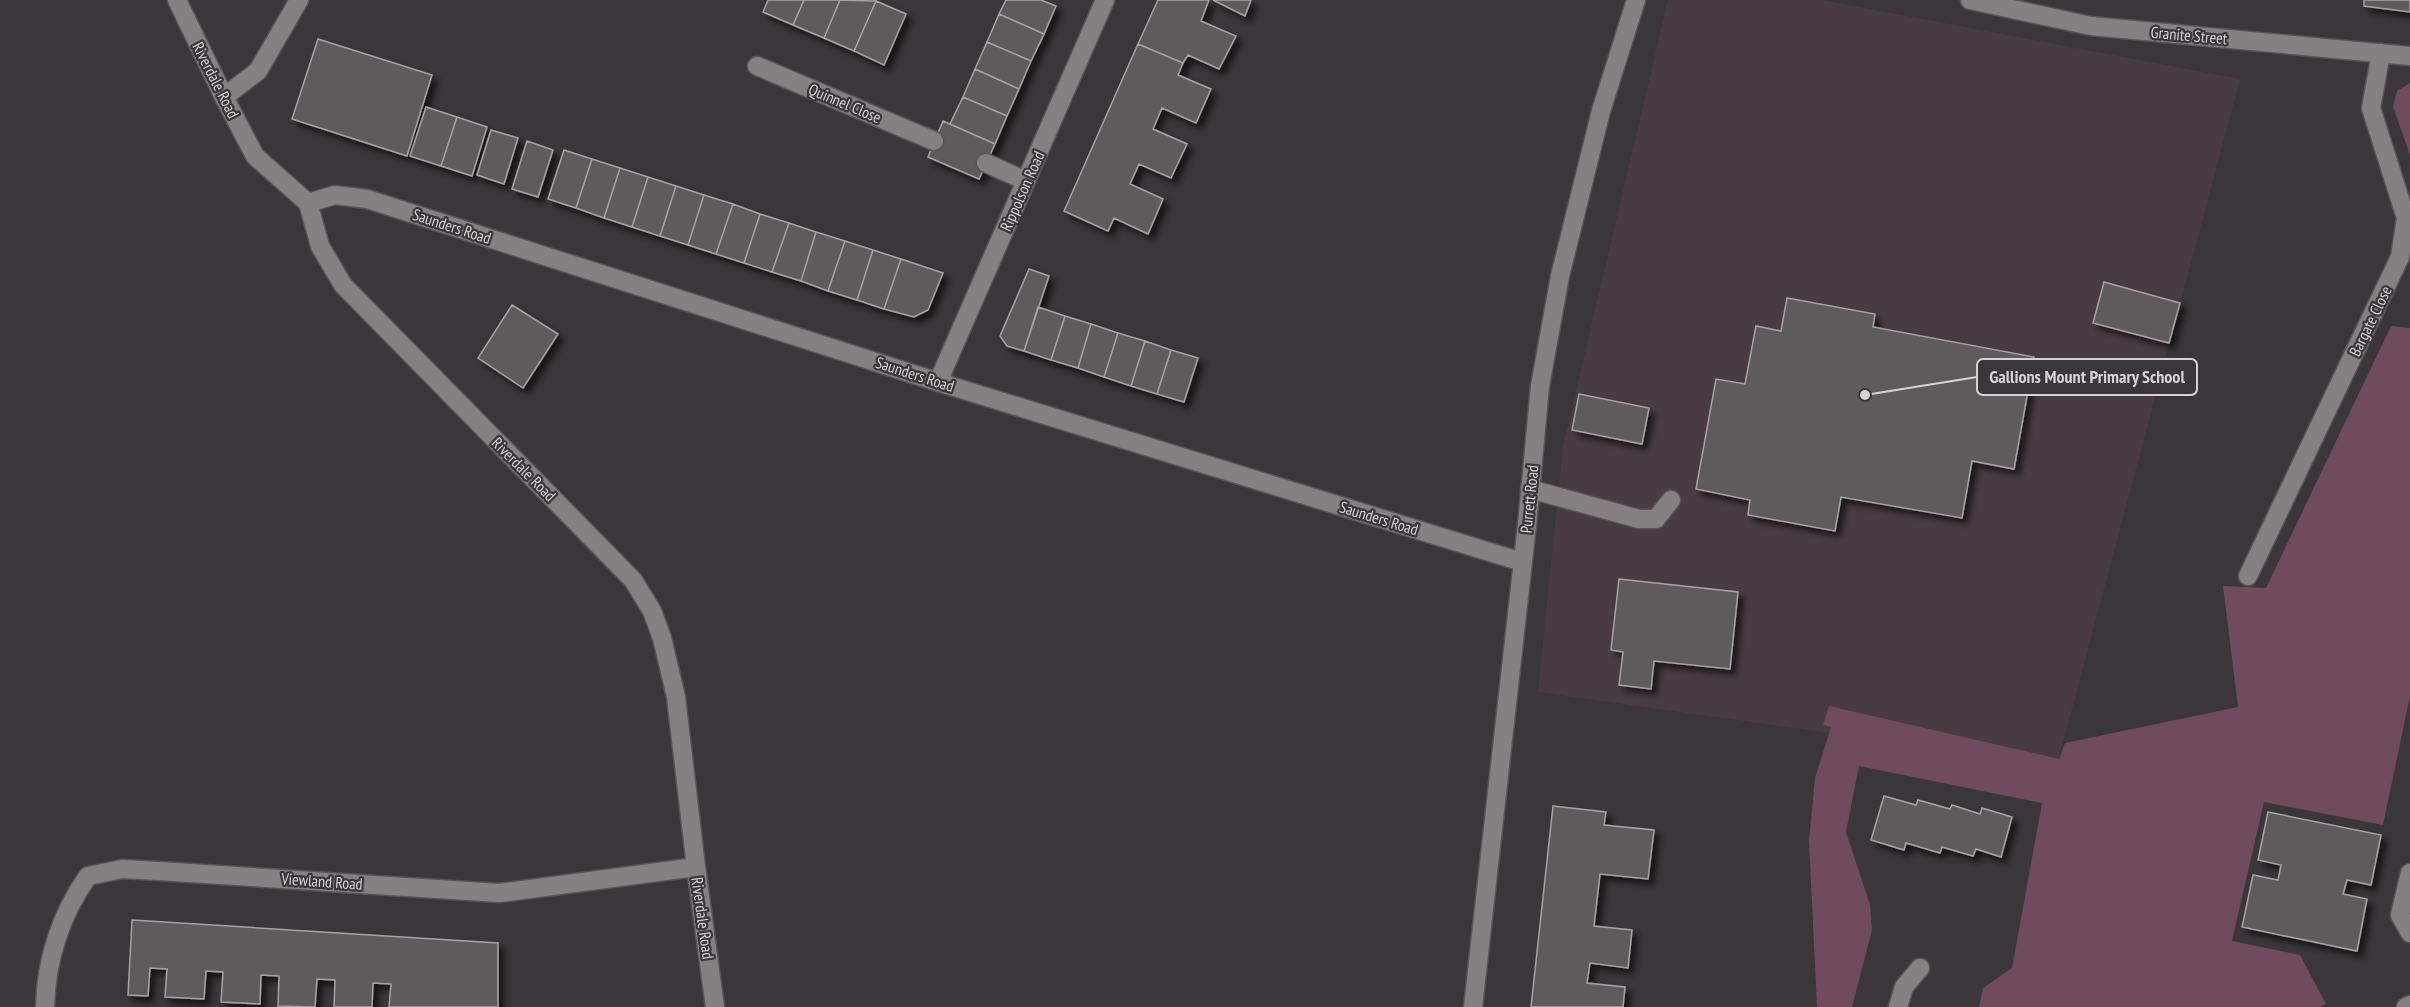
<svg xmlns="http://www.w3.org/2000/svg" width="2410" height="1007" font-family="'PT Sans Narrow',sans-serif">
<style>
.built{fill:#483c42}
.green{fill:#704b5d}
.building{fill:#5f5a5c;stroke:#a8a2a5;stroke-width:1.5;filter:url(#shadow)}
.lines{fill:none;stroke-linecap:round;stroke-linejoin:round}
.lane-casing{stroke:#585456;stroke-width:21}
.street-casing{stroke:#585456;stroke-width:21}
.lane{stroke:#868083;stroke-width:18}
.street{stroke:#868083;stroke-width:18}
.labels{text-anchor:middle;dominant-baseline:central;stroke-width:4.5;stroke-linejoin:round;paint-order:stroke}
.street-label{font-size:16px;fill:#d6d3d5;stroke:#3b3639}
.leader{fill:none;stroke:#d6d3d5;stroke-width:2}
.callout-dot{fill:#d6d3d5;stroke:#3b3639;stroke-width:2}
.callout{fill:#3b3639;stroke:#d6d3d5;stroke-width:2}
.callout-label{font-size:18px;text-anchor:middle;font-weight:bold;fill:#d6d3d5}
</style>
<defs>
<filter id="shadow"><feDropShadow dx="5.5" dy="5.5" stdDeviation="3" flood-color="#0009"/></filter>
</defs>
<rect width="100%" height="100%" fill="#3b3639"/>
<path class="built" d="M 1668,0 L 1822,0 L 2240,79 L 2057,765 L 1538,692 L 1563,446 Z"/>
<path class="green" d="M 2410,83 L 2410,155 L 2393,107 L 2397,91 Z
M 2391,326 L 2410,328 L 2410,696 L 2383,825 L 2264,802 L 2232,941 L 2300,955 L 2326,1004 L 2321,1007 L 1979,1007 L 1983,988 L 2012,968 L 2042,803 L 1859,766 L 1846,832 L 1870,905 L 1872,930 L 1852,1007 L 1817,1007 L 1809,841 L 1815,778 L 1831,727 L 1823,725 L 1829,706 L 2059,759 L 2065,743 L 2238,707 L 2223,586 L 2266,588 Z"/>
<path class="building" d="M 768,0 L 804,0 L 793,25 L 763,12 Z
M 804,0 L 840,0 L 824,38 L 793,25 Z
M 840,0 L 876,1 L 854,51 L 824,38 Z
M 1006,0 L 1041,0 L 1056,6 L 1044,34 L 999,14 Z
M 1158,0 L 1209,0 L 1201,21 L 1236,36 L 1219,69 L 1188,55 L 1183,63 L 1138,44 Z
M 1213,0 L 1251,0 L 1245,16 Z
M 2364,0 L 2410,0 L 2410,12 L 2364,6 Z
M 876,1 L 906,14 L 884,65 L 854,51 Z
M 999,14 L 1044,34 L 1031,61 L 987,42 Z
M 318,39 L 432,75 L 407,156 L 292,119 Z
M 987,42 L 1031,61 L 1019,89 L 975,69 Z
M 1138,44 L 1183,63 L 1178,75 L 1211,89 L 1196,123 L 1162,108 L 1153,129 L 1187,144 L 1171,178 L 1139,164 L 1130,184 L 1163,199 L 1148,234 L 1114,218 L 1108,231 L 1064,211 Z
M 975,69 L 1019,89 L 1007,116 L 963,97 Z
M 963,97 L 1007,116 L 995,144 L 950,124 Z
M 426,107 L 457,117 L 441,166 L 410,156 Z
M 457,117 L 487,127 L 472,176 L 441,166 Z
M 943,121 L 995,144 L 979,179 L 928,157 Z
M 491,130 L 518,138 L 504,184 L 477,175 Z
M 527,141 L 553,150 L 538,197 L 512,189 Z
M 564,150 L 592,159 L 576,208 L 548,199 Z
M 592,159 L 620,168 L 604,218 L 576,208 Z
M 620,168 L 648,177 L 632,227 L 604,218 Z
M 648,177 L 676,186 L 660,236 L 632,227 Z
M 676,186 L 704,195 L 688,245 L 660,236 Z
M 704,195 L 733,204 L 716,254 L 688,245 Z
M 733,204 L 760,214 L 744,263 L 716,254 Z
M 760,214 L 789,223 L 772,272 L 744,263 Z
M 789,223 L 816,232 L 801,281 L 772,272 Z
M 816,232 L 845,241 L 828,291 L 801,281 Z
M 845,241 L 873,250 L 857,300 L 828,291 Z
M 873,250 L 901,259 L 884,309 L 857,300 Z
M 901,259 L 943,273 L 928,310 L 914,317 L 884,309 Z
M 1029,269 L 1049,276 L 1024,351 L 1007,346 L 1000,336 Z
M 2104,282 L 2180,303 L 2169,343 L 2093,323 Z
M 1787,298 L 1875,314 L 1873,327 L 2034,357 L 2014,469 L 1972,461 L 1962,518 L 1841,497 L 1835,531 L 1748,515 L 1750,500 L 1696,489 L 1716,379 L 1745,384 L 1756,326 L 1781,331 Z
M 512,305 L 558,334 L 523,388 L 478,358 Z
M 1038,307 L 1065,316 L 1051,360 L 1024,351 Z
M 1065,316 L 1091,324 L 1078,368 L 1051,360 Z
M 1091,324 L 1118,333 L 1104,377 L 1078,368 Z
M 1118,333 L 1145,341 L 1131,386 L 1104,377 Z
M 1145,341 L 1171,350 L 1157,394 L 1131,386 Z
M 1171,350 L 1198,358 L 1184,402 L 1157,394 Z
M 1579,394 L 1649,408 L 1642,444 L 1572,430 Z
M 1619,579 L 1738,592 L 1730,669 L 1654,661 L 1651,689 L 1619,685 L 1623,652 L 1611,650 Z
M 1884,796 L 1916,805 L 1918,800 L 1950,809 L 1952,805 L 1980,814 L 1982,808 L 2012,817 L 2001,857 L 1976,849 L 1973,856 L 1942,847 L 1940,853 L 1906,843 L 1904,850 L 1871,840 Z
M 1553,806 L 1606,812 L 1604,825 L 1654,830 L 1648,879 L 1600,874 L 1594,926 L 1632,930 L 1628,968 L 1590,963 L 1587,983 L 1625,987 L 1623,1007 L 1531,1007 Z
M 2268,812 L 2381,835 L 2371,885 L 2347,880 L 2343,894 L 2367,899 L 2357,951 L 2242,927 L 2253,875 L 2278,880 L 2281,865 L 2258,860 Z
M 132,920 L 498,943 L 498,1007 L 389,1007 L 391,984 L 373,983 L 372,1007 L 334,1007 L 335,980 L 317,979 L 315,1007 L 278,1006 L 279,976 L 261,975 L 260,1004 L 221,1002 L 223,972 L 206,971 L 204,999 L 165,997 L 167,969 L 150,968 L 148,996 L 128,995 Z"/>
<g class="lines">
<g class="lane-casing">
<path id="lane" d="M 757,66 L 934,141
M 986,163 L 1026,181
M 1530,489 L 1639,519 L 1656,519 L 1671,500"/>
</g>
<g class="street-casing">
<path id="street" d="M 177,0 L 224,97 L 255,156 L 308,203 L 320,246 L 343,285 L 633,580 L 652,611 L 662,638 L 676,697 L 696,867 L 715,1007
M 1970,0 L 2091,26 L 2410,56
M 224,97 L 258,71 L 299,0
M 308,203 L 335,195 L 367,199 L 938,382 L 1522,562
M 938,382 L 1105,0
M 2248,576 L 2400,257 L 2406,218 L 2371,108 L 2381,53
M 2410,873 L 2400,915 L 2410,933
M 45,1007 C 46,960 61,914 88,876 L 122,869 L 158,871 L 499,893 L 696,867
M 1473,1007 L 1527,525 L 1540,386 L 1560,276 L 1601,111 L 1636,0
M 1898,1007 L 1904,987 L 1920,968
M 2406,1007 L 2410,1005"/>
</g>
<use href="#lane" class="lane"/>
<use href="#street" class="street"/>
</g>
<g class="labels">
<g class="street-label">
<text transform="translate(2189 35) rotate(5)">Granite Street</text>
<text transform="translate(216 80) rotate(63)">Riverdale Road</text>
<text transform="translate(845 103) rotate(23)">Quinnel Close</text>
<text transform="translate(1022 191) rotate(-66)">Rippolson Road</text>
<text transform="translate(452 226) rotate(18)">Saunders Road</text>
<text transform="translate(2370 321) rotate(-64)">Bargate Close</text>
<text transform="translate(915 374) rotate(18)">Saunders Road</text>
<text transform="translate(524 469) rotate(45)">Riverdale Road</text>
<text transform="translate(1529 499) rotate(-84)">Purrett Road</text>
<text transform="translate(1379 518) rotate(17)">Saunders Road</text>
<text transform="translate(322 881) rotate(4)">Viewland Road</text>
<text transform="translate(703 918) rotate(82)">Riverdale Road</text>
</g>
</g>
<path class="leader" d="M1865 395L1977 377"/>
<circle class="callout-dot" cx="1865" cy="395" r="6"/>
<rect class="callout" x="1977" y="359" width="220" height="36" rx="6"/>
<g class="callout-label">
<text x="2087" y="383">Gallions Mount Primary School</text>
</g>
</svg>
